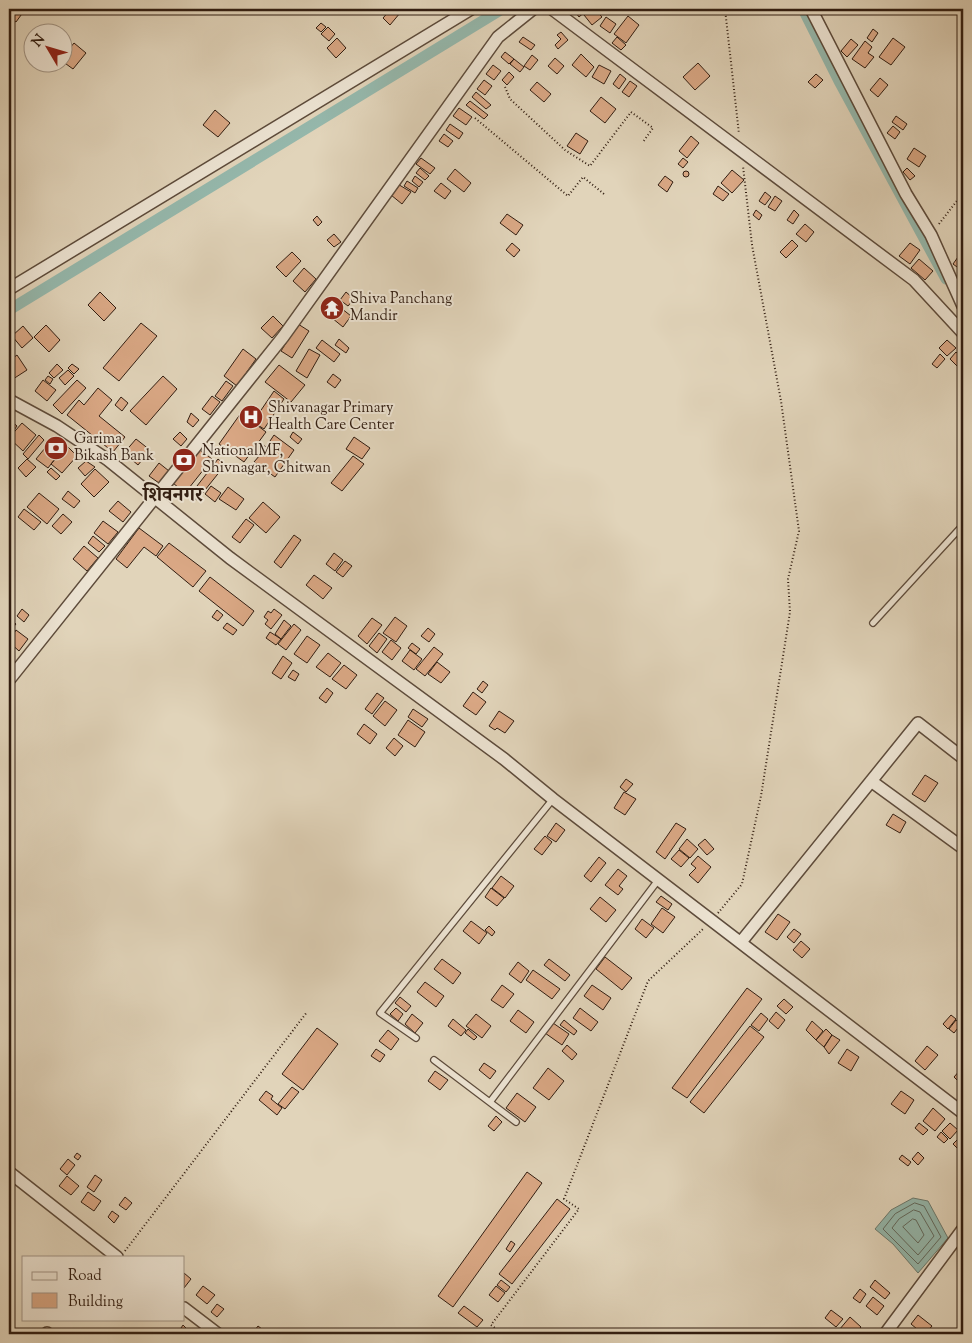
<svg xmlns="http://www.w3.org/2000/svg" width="972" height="1343" font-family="'Sorts Mill Goudy','Noto Serif Devanagari',serif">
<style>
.water{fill:#95b8ac;stroke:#6d7a6e}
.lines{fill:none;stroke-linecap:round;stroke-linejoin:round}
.shore{stroke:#636a5e;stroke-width:1}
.canal{stroke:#95b8ac;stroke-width:11}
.building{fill:#daa885;stroke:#311d11}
.lane-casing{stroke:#5d4b3b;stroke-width:8}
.street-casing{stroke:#5d4b3b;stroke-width:14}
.path{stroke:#311d11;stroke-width:2;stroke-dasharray:1 2.5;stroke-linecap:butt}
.lane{stroke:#ece3d2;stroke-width:5.5}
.street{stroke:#ece3d2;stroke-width:11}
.labels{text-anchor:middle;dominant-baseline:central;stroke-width:4;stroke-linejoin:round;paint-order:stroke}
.poi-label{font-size:15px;fill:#311d11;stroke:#ece3d2;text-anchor:start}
.district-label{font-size:20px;font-weight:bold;fill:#311d11;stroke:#ece3d2}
</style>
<rect width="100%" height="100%" fill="#e1d4ba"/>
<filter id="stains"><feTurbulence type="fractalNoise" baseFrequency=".004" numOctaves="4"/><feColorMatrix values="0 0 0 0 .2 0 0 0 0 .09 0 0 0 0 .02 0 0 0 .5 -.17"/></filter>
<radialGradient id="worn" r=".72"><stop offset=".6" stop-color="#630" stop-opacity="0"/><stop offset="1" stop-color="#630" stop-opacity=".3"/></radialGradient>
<path class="water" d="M 913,1198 L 928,1201 L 948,1238 L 918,1273 L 893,1244 L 875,1229 L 891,1210 Z"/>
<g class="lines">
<path class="shore" d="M 915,1203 L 924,1206 L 941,1237 L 918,1264 L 883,1229 L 895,1214 Z
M 914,1210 L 920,1212 L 934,1236 L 918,1255 L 892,1228 L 899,1219 Z
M 913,1219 L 916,1220 L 924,1235 L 918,1243 L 903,1227 Z"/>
<path class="canal" d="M 803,9 L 840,83 L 946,279
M 9,310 L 502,9"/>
</g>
<path class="building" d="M 9,9 L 15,9 L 9,18 Z
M 17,9 L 24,11 L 16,22 L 10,18 Z
M 391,9 L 395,9 L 400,13 L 390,25 L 383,18 Z
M 573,9 L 586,9 L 587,10 L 579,17 Z
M 591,9 L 595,9 L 602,17 L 592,25 L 584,15 Z
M 628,16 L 639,25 L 626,43 L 614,34 Z
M 606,17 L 616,24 L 610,33 L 600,26 Z
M 321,23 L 326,27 L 321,32 L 316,28 Z
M 328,27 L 335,34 L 329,41 L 321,34 Z
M 873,29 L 878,33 L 872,42 L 867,38 Z
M 561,32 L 568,40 L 558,49 L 555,45 L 561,39 L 557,35 Z
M 523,37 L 535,45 L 531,50 L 519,42 Z
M 617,37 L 626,45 L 621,50 L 612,43 Z
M 337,38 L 346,48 L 336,58 L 327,48 Z
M 893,38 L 905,47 L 891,65 L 879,57 Z
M 851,39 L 858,45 L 847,57 L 841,51 Z
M 865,41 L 872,47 L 868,53 L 874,57 L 865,68 L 852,59 Z
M 74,43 L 86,53 L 73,69 L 62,61 L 62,58 Z
M 505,52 L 514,59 L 509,64 L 501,57 Z
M 581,54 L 594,67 L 586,77 L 572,65 Z
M 532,55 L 538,60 L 530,70 L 524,66 Z
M 555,58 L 564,66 L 557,74 L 548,66 Z
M 514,59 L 524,67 L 520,72 L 510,64 Z
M 698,63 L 710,76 L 695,90 L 683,77 Z
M 493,65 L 501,71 L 494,80 L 486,74 Z
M 599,65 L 611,71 L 604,84 L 592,77 Z
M 509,72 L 514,77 L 507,85 L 502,80 Z
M 620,74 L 626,79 L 619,89 L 613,84 Z
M 816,74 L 823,80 L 815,88 L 808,82 Z
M 880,78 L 888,85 L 878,97 L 870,90 Z
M 484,80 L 492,86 L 485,95 L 477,89 Z
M 630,81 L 637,86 L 629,97 L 622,92 Z
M 537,82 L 551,94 L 544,102 L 530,90 Z
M 476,92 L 491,105 L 486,109 L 472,97 Z
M 601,97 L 616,109 L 605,123 L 590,111 Z
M 470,101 L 488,115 L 484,119 L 466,105 Z
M 459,108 L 472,117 L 466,125 L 453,116 Z
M 215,110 L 230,123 L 218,137 L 203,125 Z
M 896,116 L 907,124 L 903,130 L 892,122 Z
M 450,124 L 463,133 L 459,139 L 446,130 Z
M 893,126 L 900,132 L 895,139 L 887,133 Z
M 576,133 L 588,141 L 580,154 L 567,146 Z
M 444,134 L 453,141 L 448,147 L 439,141 Z
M 691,136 L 699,143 L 687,158 L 679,151 Z
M 914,148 L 926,156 L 919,167 L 907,159 Z
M 421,158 L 435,168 L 430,174 L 416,164 Z
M 683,158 L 688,162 L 683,168 L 678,164 Z
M 420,168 L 429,176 L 425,180 L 416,173 Z
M 907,168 L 915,176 L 910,180 L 903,172 Z
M 455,169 L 471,183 L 464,192 L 447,179 Z
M 732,170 L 744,180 L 732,193 L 721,183 Z
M683 174a3 3 0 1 1 6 0a3 3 0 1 1-6 0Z
M 415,176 L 423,182 L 419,187 L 412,181 Z
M 665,176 L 673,182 L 667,192 L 658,185 Z
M 407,181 L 418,188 L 415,193 L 404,186 Z
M 396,183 L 411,192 L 402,204 L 391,195 L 394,192 L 391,190 Z
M 441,183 L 451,191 L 445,199 L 434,191 Z
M 718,186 L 729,194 L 723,201 L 713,194 Z
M 765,192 L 771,197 L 765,205 L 759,201 Z
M 775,196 L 782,201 L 775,211 L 768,207 Z
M 756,210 L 762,215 L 759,220 L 753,215 Z
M 794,210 L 799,215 L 793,224 L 787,220 Z
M 507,214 L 523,225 L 516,235 L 500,223 Z
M 317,216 L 322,222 L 318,226 L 313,220 Z
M 805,224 L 814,232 L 806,242 L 796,234 Z
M 334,234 L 341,242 L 334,247 L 327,240 Z
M 792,240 L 798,246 L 786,258 L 780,252 Z
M 512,243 L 520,250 L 514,257 L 506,250 Z
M 910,243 L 920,250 L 910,264 L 899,256 Z
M 292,252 L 301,261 L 286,277 L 276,267 Z
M 958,257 L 963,261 L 961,270 L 953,264 Z
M 919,259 L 933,271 L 925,280 L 911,268 Z
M 304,268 L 316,279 L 305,292 L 293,281 Z
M 100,292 L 116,308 L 104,321 L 88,305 Z
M 346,292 L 354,299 L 348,306 L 340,300 Z
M 341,308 L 351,316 L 343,327 L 332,318 Z
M 273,316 L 283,326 L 272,338 L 261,328 Z
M 141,323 L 157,336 L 119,381 L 103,368 Z
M 298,324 L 309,331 L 292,358 L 281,351 Z
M 46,325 L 60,340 L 49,352 L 34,337 Z
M 23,326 L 33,338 L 22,348 L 12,336 Z
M 339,339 L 349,348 L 346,353 L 335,345 Z
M 322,340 L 340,354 L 334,362 L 316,348 Z
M 947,340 L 956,348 L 947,356 L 939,348 Z
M 243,349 L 256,359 L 237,386 L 224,376 Z
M 309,349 L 320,355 L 307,378 L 296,371 Z
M 956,352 L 963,359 L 957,366 L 950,359 Z
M 940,354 L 945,359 L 937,368 L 932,364 Z
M 17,355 L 27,370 L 10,381 L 9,361 Z
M 57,364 L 63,370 L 54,378 L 49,373 Z
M 72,364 L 79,369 L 74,374 L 68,368 Z
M 279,365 L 305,385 L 291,402 L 265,382 Z
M 68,370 L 74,376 L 65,385 L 59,378 Z
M 333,374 L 341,380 L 335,388 L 327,382 Z
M 48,376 L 53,379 L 50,384 L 45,380 Z
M 163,376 L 177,389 L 146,425 L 130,411 Z
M 43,380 L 56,390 L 47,401 L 35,391 Z
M 77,380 L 86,388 L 62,414 L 53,405 Z
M 226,381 L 233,386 L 222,401 L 215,396 Z
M 98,388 L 112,400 L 99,416 L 125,437 L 113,452 L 67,415 L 79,400 L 84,405 Z
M 274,391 L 284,399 L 264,429 L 253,422 Z
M 212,396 L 220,402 L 210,415 L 202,409 Z
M 121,397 L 128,403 L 122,411 L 115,405 Z
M 191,413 L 199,420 L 193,427 L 187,422 Z
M 241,413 L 266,432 L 244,462 L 219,444 Z
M 9,419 L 17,426 L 9,437 Z
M 22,423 L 36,435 L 23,451 L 9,438 Z
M 180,432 L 187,439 L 181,446 L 173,439 Z
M 293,432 L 302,439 L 298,444 L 290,437 Z
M 39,435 L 44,440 L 28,459 L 23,454 Z
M 274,435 L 294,450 L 275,477 L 254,462 L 260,455 L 253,450 L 259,442 L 266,447 Z
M 354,437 L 370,448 L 362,459 L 346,449 Z
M 136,439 L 150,450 L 138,465 L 124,453 Z
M 50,442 L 61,451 L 48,468 L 36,459 Z
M 67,446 L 77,456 L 62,473 L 51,464 Z
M 200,450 L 212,459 L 185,493 L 173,483 Z
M 353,456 L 364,464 L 342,491 L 331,483 Z
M 27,459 L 36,467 L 26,477 L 18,468 Z
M 218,459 L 225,465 L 197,500 L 190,495 Z
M 86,461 L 95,467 L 85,476 L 78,468 Z
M 159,463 L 169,471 L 159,483 L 149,476 Z
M 51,468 L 60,476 L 56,480 L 47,472 Z
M 95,469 L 109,482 L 94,497 L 81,484 Z
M 211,486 L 221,493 L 215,502 L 205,494 Z
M 228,487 L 244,499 L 236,510 L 219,499 Z
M 68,491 L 80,501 L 74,508 L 62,499 Z
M 39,493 L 59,509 L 47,524 L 27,507 Z
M 118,501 L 131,512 L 123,522 L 109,511 Z
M 263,502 L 280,517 L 266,533 L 249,518 Z
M 24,509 L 41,522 L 34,530 L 18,517 Z
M 63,514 L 72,522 L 61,534 L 52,526 Z
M 246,519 L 254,525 L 240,543 L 232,537 Z
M 103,521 L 118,532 L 108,544 L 94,533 Z
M 139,528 L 163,546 L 156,556 L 144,547 L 127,568 L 116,559 Z
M 294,535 L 301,540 L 281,568 L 274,562 Z
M 93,536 L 105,546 L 99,552 L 88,543 Z
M 169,543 L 206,571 L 193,587 L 157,557 Z
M 84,546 L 98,558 L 87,571 L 73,559 Z
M 334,553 L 343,560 L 335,571 L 326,564 Z
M 345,561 L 352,566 L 343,577 L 336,572 Z
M 314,575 L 332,588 L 323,599 L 306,585 Z
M 210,577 L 254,611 L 243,626 L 199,591 Z
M 22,609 L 29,615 L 24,622 L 17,616 Z
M 274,609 L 282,615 L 271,629 L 265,624 L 268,620 L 264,617 L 268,611 L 271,613 Z
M 217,610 L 223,615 L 218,621 L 212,617 Z
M 395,617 L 407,626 L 396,642 L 383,633 Z
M 9,618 L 16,624 L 10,631 L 9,631 Z
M 372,618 L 382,625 L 367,644 L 358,636 Z
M 284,620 L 291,626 L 281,639 L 275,634 Z
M 227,623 L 237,630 L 233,635 L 223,628 Z
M 294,624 L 301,630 L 286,650 L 278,644 Z
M 428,628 L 435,634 L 429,642 L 421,636 Z
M 16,630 L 28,639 L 19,651 L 9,642 Z
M 270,632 L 281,639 L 276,645 L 266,638 Z
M 379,633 L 387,639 L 377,653 L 369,646 Z
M 307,636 L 320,645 L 307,663 L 294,654 Z
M 391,640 L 401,648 L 392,660 L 382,652 Z
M 412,643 L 420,649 L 416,654 L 408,648 Z
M 434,647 L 443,654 L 425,676 L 416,669 Z
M 410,650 L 422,659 L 414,670 L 402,661 Z
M 328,653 L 341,663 L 330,677 L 316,667 Z
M 283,656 L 292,663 L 281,679 L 272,673 Z
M 437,662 L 450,672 L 441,683 L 428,674 Z
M 344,665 L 357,675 L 346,689 L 332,679 Z
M 293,670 L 299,674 L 295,681 L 288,677 Z
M 483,681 L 488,685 L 482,693 L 477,689 Z
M 327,688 L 333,693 L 326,703 L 319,698 Z
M 473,692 L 486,702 L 476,715 L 463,706 Z
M 377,693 L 384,698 L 372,714 L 365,709 Z
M 385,701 L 397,710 L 385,726 L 373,716 Z
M 413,709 L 428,719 L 422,727 L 408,717 Z
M 499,711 L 514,721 L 505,733 L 497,728 L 495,730 L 489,726 Z
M 408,720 L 425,732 L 415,747 L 398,735 Z
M 364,724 L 377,734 L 370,744 L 357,734 Z
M 394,738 L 403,746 L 395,756 L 386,748 Z
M 925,775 L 938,783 L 925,802 L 912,794 Z
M 626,779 L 633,784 L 626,792 L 620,787 Z
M 624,792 L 636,799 L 625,815 L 614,808 Z
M 893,814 L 906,822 L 900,833 L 886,825 Z
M 556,823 L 565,830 L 556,842 L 547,836 Z
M 676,823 L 686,829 L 665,859 L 656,852 Z
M 545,836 L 552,842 L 542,855 L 534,849 Z
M 687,839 L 698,849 L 690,858 L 679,849 Z
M 705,839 L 714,849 L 707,855 L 698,845 Z
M 679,850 L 689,858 L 681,867 L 671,859 Z
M 698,856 L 711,867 L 698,883 L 689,875 L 696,868 L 691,864 Z
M 599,857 L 606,863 L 591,882 L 584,876 Z
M 618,869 L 627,876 L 619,886 L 623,889 L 618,895 L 605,885 Z
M 501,876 L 514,886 L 505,898 L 492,888 Z
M 491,888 L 504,898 L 497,906 L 485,897 Z
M 661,896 L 672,904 L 668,910 L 656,902 Z
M 600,897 L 616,910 L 606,922 L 590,909 Z
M 662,908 L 675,917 L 663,933 L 651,924 Z
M 778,914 L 790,922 L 777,940 L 765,932 Z
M 642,919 L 654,928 L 646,938 L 635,929 Z
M 471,921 L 487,933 L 479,944 L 463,931 Z
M 489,926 L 495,932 L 492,936 L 485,930 Z
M 794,929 L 801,934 L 794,943 L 787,937 Z
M 801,941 L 810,949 L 802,958 L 793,950 Z
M 605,957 L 632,978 L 622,990 L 596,969 Z
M 442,959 L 461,973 L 453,984 L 434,969 Z
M 549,959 L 570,975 L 565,981 L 544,965 Z
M 518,962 L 529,971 L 521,983 L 509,974 Z
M 533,970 L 560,989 L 552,999 L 526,980 Z
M 425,982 L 444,996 L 436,1007 L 417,992 Z
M 502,985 L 514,994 L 503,1008 L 491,1000 Z
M 592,985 L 611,998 L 603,1010 L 584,996 Z
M 747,988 L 762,999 L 687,1098 L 672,1088 Z
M 400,997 L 411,1006 L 406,1012 L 395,1003 Z
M 784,999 L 793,1007 L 786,1014 L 777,1006 Z
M 396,1008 L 403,1014 L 398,1021 L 390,1014 Z
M 580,1008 L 598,1022 L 591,1031 L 573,1018 Z
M 518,1010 L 534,1022 L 526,1033 L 510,1021 Z
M 776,1012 L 785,1020 L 778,1029 L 769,1021 Z
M 761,1013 L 768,1019 L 759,1031 L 751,1025 Z
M 412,1014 L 423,1023 L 415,1033 L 405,1024 Z
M 476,1014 L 491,1026 L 482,1038 L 466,1026 Z
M 951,1015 L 956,1019 L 948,1029 L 943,1024 Z
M 453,1019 L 466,1030 L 461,1036 L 448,1026 Z
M 564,1020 L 577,1031 L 574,1035 L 560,1025 Z
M 956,1020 L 961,1024 L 954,1033 L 949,1029 Z
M 812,1021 L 823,1031 L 816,1040 L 806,1030 Z
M 553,1023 L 569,1034 L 562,1045 L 545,1033 Z
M 750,1026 L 764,1037 L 704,1113 L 690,1102 Z
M 317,1028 L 338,1044 L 303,1090 L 282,1074 Z
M 468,1029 L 477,1037 L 474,1040 L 465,1033 Z
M 826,1029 L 832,1035 L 824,1047 L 816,1040 Z
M 388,1030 L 399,1039 L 391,1050 L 379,1041 Z
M 832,1035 L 840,1040 L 829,1054 L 824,1047 Z
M 567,1045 L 577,1054 L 572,1060 L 562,1051 Z
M 927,1046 L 938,1055 L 925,1070 L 915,1061 Z
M 376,1049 L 385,1055 L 380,1062 L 371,1056 Z
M 847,1049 L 859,1057 L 851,1071 L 838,1063 Z
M 484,1063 L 496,1071 L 490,1079 L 479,1070 Z
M 548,1068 L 564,1081 L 549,1100 L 533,1088 Z
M 962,1068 L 963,1081 L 961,1084 L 954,1077 Z
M 435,1071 L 448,1080 L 440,1090 L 428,1081 Z
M 292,1087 L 299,1092 L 285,1109 L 278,1104 Z
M 266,1091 L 273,1096 L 271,1099 L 282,1108 L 277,1115 L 259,1100 Z
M 901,1091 L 914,1100 L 905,1114 L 891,1104 Z
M 517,1093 L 536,1107 L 525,1122 L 506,1108 Z
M 933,1108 L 945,1119 L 935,1131 L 923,1121 Z
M 496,1116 L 502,1122 L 494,1131 L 488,1126 Z
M 919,1123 L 928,1130 L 923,1135 L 915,1128 Z
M 950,1123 L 958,1130 L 950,1139 L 942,1131 Z
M 941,1132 L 948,1139 L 944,1143 L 937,1137 Z
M 960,1137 L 963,1140 L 962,1153 L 953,1144 Z
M 918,1152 L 924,1158 L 918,1165 L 912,1159 Z
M 77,1153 L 81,1156 L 78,1160 L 74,1157 Z
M 902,1155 L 911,1162 L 908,1166 L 899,1159 Z
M 68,1159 L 75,1165 L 67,1175 L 60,1169 Z
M 527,1172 L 542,1183 L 453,1307 L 438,1296 Z
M 95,1175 L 102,1180 L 94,1192 L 87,1187 Z
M 67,1176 L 79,1186 L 71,1195 L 59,1186 Z
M 88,1192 L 101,1201 L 94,1211 L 81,1202 Z
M 125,1197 L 132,1203 L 126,1210 L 119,1205 Z
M 557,1199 L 570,1209 L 512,1284 L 499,1274 Z
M 112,1211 L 119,1216 L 114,1223 L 108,1217 Z
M 511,1241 L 515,1244 L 510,1252 L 506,1249 Z
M 184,1273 L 191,1279 L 184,1288 Z
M 501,1280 L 510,1287 L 506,1292 L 497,1285 Z
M 875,1280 L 890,1293 L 885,1299 L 870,1287 Z
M 203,1286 L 215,1295 L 207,1304 L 196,1295 Z
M 496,1286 L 505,1293 L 498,1302 L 489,1295 Z
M 860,1289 L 866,1294 L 860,1303 L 853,1298 Z
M 873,1297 L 884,1306 L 877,1315 L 866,1306 Z
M 217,1304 L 224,1309 L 217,1317 L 211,1312 Z
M 464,1306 L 483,1320 L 477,1327 L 458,1313 Z
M 831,1310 L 843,1319 L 836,1327 L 825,1318 Z
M 918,1315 L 932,1326 L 927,1332 L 931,1334 L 923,1334 L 911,1324 Z
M 850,1317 L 861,1327 L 855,1334 L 844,1334 L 839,1330 Z
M 183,1325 L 187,1329 L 183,1334 L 179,1331 Z
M 258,1326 L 267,1333 L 266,1334 L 252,1334 Z"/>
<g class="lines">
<g class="lane-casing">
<path id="lane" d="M 873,623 L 963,525
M 416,1038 L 380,1013 L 553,799
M 434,1060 L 516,1122
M 490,1102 L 659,879"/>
</g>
<g class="street-casing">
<path id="street" d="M 552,9 L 914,280 L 963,333
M 811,9 L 906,194 L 931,235 L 963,306
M 9,289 L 471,9
M 9,400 L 57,426 L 108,460 L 230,558 L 504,759 L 553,799 L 963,1113
M 9,680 L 283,337 L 498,37 L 533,9
M 871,781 L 963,848
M 741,942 L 918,723 L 963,758
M 9,1172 L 117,1257
M 184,1308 L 218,1334
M 46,1334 L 47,1333
M 885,1334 L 963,1229"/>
</g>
<path class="path" d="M 725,9 L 739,134
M 505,87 L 510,99 L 565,150 L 590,166 L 631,112 L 653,128 L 643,142
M 475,118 L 568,196 L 583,177 L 604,194
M 939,224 L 963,193
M 718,913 L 742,884 L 761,796 L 790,612 L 788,579 L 799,531 L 781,401 L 752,245 L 743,166
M 125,1251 L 307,1012
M 503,1334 L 491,1325 L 579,1209 L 564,1199 L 648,981 L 703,929"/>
<use href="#lane" class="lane"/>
<use href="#street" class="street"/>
</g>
<defs>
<g id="temple-disc" transform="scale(1.25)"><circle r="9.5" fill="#8f2418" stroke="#ece3d2"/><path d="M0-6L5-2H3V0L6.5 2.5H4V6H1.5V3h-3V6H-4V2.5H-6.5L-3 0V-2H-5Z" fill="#fff"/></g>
<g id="hospital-disc" transform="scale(1.25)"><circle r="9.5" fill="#8f2418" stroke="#ece3d2"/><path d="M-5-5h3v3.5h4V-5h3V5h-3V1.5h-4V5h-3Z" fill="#fff"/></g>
<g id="bank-disc" transform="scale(1.25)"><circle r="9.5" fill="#8f2418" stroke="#ece3d2"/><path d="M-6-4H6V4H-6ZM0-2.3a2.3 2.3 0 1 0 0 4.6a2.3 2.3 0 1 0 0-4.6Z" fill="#fff"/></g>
</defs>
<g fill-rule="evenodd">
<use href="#temple-disc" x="332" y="308"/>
<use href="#hospital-disc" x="251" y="417"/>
<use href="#bank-disc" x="56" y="448"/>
<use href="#bank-disc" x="184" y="460"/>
</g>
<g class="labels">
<g class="poi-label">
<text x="350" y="299">Shiva Panchang<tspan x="350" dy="17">Mandir</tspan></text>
<text x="268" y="408">Shivanagar Primary<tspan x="268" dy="17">Health Care Center</tspan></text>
<text x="74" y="439">Garima<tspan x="74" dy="17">Bikash Bank</tspan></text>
<text x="202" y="451">NationalMF,<tspan x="202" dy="17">Shivnagar, Chitwan</tspan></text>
</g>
<g class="district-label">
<text x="173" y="496">शिवनगर</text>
</g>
</g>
<rect width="972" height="1343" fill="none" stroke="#e1d4ba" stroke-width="30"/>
<rect x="10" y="10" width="952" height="1323" fill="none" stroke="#311d11" stroke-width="2.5"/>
<rect x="15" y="15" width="942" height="1313" fill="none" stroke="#311d11"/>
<rect x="22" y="1256" width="162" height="65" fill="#ece3d2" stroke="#a19485"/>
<rect x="32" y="1272" width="25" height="8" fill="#ece3d2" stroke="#a19485"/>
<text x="68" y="1280" font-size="15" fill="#311d11">Road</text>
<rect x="32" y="1293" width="25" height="15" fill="#daa885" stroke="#a19485"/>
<text x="68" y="1306" font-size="15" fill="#311d11">Building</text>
<g transform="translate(48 48) rotate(308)"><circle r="24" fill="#ece3d2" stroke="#a19485"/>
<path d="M0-4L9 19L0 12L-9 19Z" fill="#8f2418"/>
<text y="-8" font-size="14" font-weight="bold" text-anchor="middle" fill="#311d11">N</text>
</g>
<rect width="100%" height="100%" filter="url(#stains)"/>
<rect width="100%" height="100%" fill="url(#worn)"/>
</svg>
